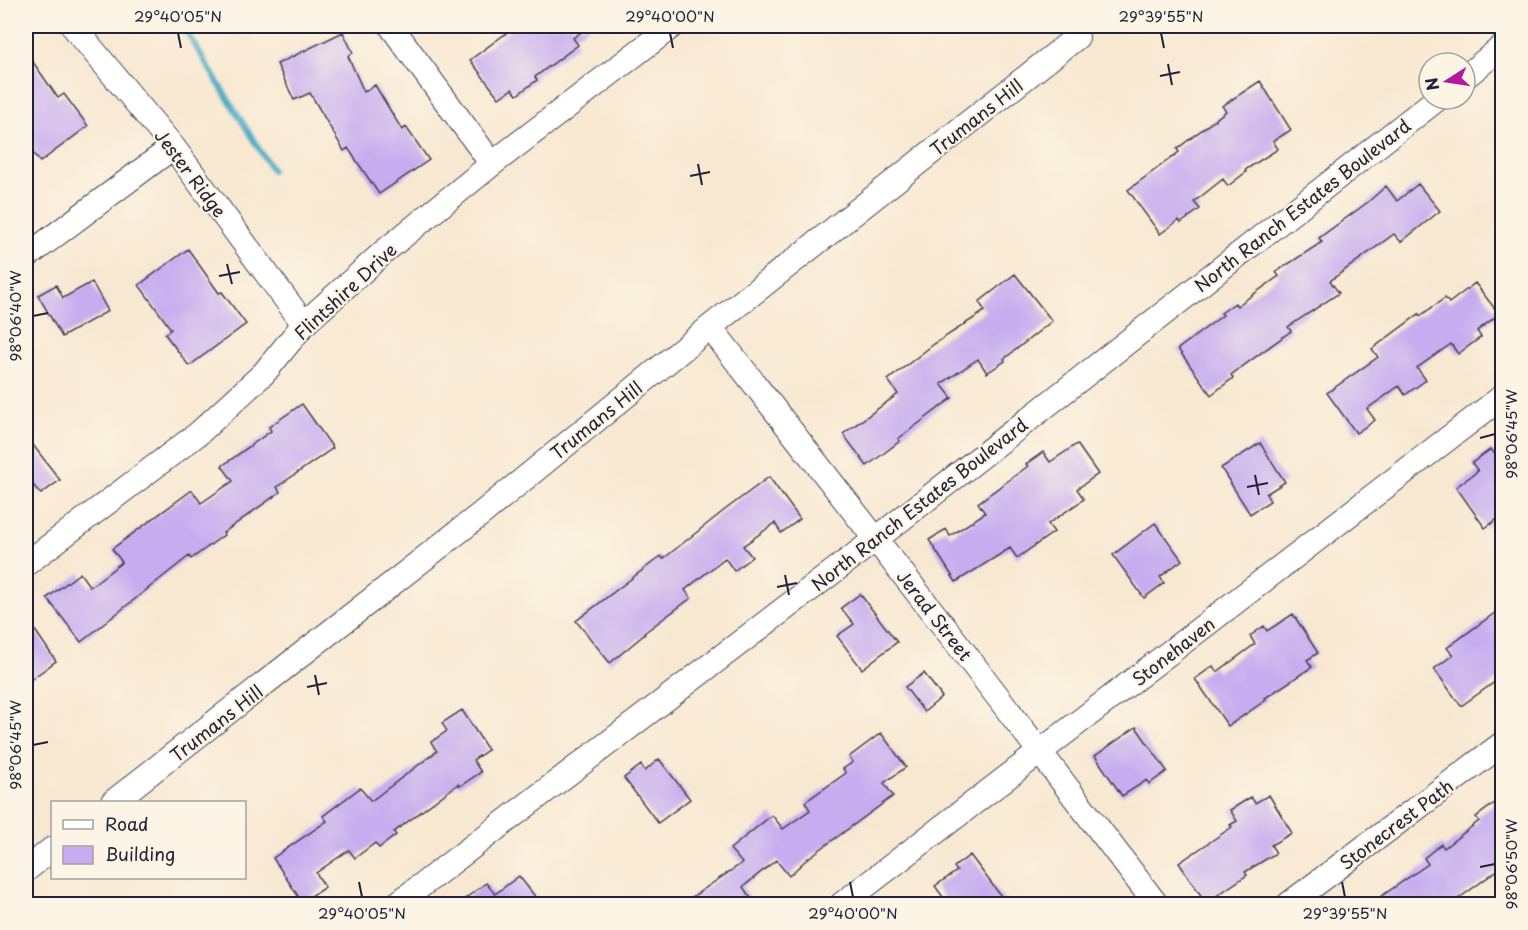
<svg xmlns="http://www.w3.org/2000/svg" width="1528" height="930" font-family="'Playpen Sans',sans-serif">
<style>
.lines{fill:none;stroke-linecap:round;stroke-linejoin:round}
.stream{stroke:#43aac2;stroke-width:6}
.building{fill:#c7adef}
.minor-casing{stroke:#424052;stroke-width:26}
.minor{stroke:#fff;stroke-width:24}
.ticks{fill:none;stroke:#22223b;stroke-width:2}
.labels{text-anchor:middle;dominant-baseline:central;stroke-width:4.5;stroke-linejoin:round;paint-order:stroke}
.street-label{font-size:18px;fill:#22223b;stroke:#fcf5e5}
.neatline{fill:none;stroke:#22223b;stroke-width:2}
.ticks-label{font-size:15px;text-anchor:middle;fill:#22223b}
</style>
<rect width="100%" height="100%" fill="#fcf5e5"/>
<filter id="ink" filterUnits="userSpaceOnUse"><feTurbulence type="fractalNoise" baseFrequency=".0167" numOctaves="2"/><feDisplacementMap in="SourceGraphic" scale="12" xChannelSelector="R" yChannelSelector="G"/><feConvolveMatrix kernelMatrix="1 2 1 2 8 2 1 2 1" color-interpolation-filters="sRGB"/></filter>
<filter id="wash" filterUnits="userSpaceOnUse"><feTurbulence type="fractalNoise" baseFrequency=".008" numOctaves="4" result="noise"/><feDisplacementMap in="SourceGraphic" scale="24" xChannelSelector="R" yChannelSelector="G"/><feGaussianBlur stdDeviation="1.35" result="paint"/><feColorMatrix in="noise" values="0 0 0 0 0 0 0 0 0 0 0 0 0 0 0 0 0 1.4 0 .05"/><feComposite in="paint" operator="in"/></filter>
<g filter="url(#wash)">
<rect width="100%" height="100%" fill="#f8e8d2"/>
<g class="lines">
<path class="stream" d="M 183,26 L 272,170"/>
</g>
<g id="blocks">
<path class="building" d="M 516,26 L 590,26 L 573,38 L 578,45 L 535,77 L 537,80 L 517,95 L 512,89 L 499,98 L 470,60 Z
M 343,32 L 353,53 L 348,56 L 364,92 L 375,85 L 402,130 L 406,127 L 429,160 L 379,194 L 348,148 L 344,151 L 310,93 L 294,100 L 277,64 Z
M 26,52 L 58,98 L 64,94 L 88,126 L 40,162 L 26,144 Z
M 1260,81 L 1291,130 L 1273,141 L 1278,149 L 1245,170 L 1246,172 L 1228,186 L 1223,179 L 1194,202 L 1200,209 L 1181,223 L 1179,220 L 1160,234 L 1128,190 L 1179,152 L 1177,149 L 1226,111 L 1222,106 Z
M 1418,184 L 1440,211 L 1401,242 L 1394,234 L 1330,281 L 1339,293 L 1288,327 L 1291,331 L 1231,375 L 1233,378 L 1211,395 L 1178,349 L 1223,315 L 1221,313 L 1235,303 L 1237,306 L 1279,276 L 1276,272 L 1322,242 L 1319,238 L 1368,202 L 1386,186 L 1397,201 Z
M 188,249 L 219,293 L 222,292 L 246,324 L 189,366 L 165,334 L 171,329 L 139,285 Z
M 1015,274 L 1052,321 L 1004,359 L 1005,361 L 987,373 L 978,359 L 941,384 L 952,398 L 898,439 L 900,441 L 867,466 L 843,434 L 898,394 L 888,380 L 934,344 L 985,311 L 979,302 Z
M 92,282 L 108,311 L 62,337 L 38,295 L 56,285 L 63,298 Z
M 1475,283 L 1499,314 L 1477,331 L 1481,337 L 1458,354 L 1451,344 L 1417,368 L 1426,380 L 1405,395 L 1399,386 L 1367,409 L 1375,420 L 1356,433 L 1327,393 L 1378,357 L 1372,349 L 1419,314 L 1420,316 L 1445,298 L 1449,303 Z
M 302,404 L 333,448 L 277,487 L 280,492 L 223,533 L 224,535 L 191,559 L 189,556 L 81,642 L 47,598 L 80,573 L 90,587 L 122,562 L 112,549 L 192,490 L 201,503 L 233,481 L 222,466 L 271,431 L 269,427 Z
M 26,436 L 60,480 L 41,494 L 33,485 L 26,491 Z
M 1260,443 L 1285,482 L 1266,494 L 1270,501 L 1250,514 L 1221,468 Z
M 1077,444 L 1098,474 L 1077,489 L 1084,499 L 1048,524 L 1054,532 L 1017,558 L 1010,548 L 956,582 L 929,540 L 946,529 L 950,536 L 985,513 L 978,503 L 1028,466 L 1026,464 L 1043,452 L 1050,462 Z
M 1491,449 L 1503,465 L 1503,515 L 1485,528 L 1456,487 L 1478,471 L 1472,463 Z
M 769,477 L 800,519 L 781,533 L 775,523 L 743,546 L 752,557 L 734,571 L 725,558 L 685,590 L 691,598 L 644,633 L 645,634 L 610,663 L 576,621 L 661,556 L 663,559 L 726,509 Z
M 1155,523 L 1182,560 L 1160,577 L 1164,583 L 1144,598 L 1113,555 Z
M 860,594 L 897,642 L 862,669 L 837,636 L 854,624 L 841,608 Z
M 1503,607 L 1503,676 L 1461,706 L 1434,669 L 1453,655 L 1447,648 Z
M 1293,614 L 1318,653 L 1307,660 L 1312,667 L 1265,698 L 1266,700 L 1228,726 L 1195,679 L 1213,666 L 1217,672 L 1255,644 L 1250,636 L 1264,626 L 1267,631 Z
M 26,617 L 56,661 L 26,683 Z
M 924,673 L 942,697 L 924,712 L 905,687 Z
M 462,710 L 488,750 L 473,760 L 481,772 L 460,786 L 458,784 L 394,832 L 396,835 L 379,848 L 375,843 L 355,858 L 349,850 L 316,873 L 325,887 L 302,902 L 273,858 L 327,821 L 323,816 L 360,788 L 371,801 L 437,751 L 431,742 L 447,731 L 442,723 Z
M 1136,727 L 1167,771 L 1149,784 L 1147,780 L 1122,796 L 1095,756 Z
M 881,733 L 906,767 L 884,783 L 893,796 L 807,859 L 789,876 L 776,860 L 743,887 L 755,904 L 682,904 L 742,863 L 730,849 L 772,815 L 783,829 L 810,810 L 805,802 L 846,773 L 843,769 L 853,762 L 849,757 Z
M 659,759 L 690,799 L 658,823 L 624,778 L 641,765 L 645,771 Z
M 1269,795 L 1292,833 L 1271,845 L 1276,853 L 1245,872 L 1247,875 L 1206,903 L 1179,863 L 1232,827 L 1230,825 L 1237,821 L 1230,810 L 1251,797 L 1255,803 Z
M 1503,797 L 1503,866 L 1451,904 L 1370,904 L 1428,864 L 1424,858 L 1441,844 L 1444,848 L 1479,821 L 1476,817 Z
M 970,855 L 1007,904 L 948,904 L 935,886 L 957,871 L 954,867 Z
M 519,876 L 541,904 L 458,904 L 486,883 L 495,894 Z"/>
</g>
</g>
<g filter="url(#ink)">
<use href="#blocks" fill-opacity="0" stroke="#424052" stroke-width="1.5"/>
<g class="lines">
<g class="minor-casing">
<path id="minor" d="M 73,26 L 173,147 L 304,324
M 391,26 L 492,164
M 1465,77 L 1502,47
M 26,257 L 173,147
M 710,327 L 956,642 L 1156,904
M 26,564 L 199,433 L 264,373 L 304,324 L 386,250 L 492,164 L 672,26
M 113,802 L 481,514 L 710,327 L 1077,37
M 26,870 L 52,849
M 397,904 L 876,539 L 1437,99
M 842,904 L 1502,397
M 1289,904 L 1502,744"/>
</g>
<use href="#minor" class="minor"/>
</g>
</g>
<path class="ticks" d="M 178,33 L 181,48M 670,33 L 673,48M 1161,33 L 1164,48M 1168,64 L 1172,85M 1160,76 L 1180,72M 698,164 L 702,185M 690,176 L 710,172M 227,264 L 232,284M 219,276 L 240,272M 33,316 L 48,313M 1480,438 L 1495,434M 1255,475 L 1259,495M 1247,487 L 1268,483M 785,575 L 789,595M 777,587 L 797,583M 315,675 L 319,695M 307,687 L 327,683M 33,745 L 48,742M 1480,867 L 1495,864M 359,882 L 362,897M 850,882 L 853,897M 1342,882 L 1345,897"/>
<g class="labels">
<g class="street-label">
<text transform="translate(976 117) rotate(-38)">Trumans Hill</text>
<text transform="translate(191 173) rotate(53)">Jester Ridge</text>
<text transform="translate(1302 205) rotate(-38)">North Ranch Estates Boulevard</text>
<text transform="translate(345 291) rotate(-43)">Flintshire Drive</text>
<text transform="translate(596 420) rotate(-39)">Trumans Hill</text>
<text transform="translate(919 504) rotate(-38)">North Ranch Estates Boulevard</text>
<text transform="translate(935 615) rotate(52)">Jerad Street</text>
<text transform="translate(1173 651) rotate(-38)">Stonehaven</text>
<text transform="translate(216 723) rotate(-38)">Trumans Hill</text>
<text transform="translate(1396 824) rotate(-37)">Stonecrest Path</text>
</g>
</g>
<rect width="1528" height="930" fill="none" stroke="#fcf5e5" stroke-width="66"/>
<rect x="51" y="801" width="195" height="78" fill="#fcf5e5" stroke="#a5a1a1" stroke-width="1.5"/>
<rect x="63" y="820" width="30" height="9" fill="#ffffff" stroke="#a5a1a1" stroke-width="1.5"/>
<text x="105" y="831" font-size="18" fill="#22223b">Road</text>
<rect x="63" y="846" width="30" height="18" fill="#c7adef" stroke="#a5a1a1" stroke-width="1.5"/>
<text x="105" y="861" font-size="18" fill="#22223b">Building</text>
<g transform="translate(1447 81) rotate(258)"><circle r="28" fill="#fcf5e5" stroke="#a5a1a1" stroke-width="1.5"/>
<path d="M0-4.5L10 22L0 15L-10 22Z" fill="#b5179e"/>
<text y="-9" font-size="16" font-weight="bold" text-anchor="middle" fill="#22223b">N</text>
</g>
<rect x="33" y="33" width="1462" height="864" class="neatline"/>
<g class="ticks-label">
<text x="178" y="22">29°40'05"N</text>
<text x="670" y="22">29°40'00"N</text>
<text x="1161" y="22">29°39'55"N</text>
<text transform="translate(16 316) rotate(-90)" y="5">98°06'40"W</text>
<text transform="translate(1512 434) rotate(-90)" y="5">98°06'45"W</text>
<text transform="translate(16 745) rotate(-90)" y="5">98°06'45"W</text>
<text transform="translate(1512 864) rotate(-90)" y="5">98°06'50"W</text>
<text x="362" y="919">29°40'05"N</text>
<text x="853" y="919">29°40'00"N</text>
<text x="1345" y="919">29°39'55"N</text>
</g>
</svg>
